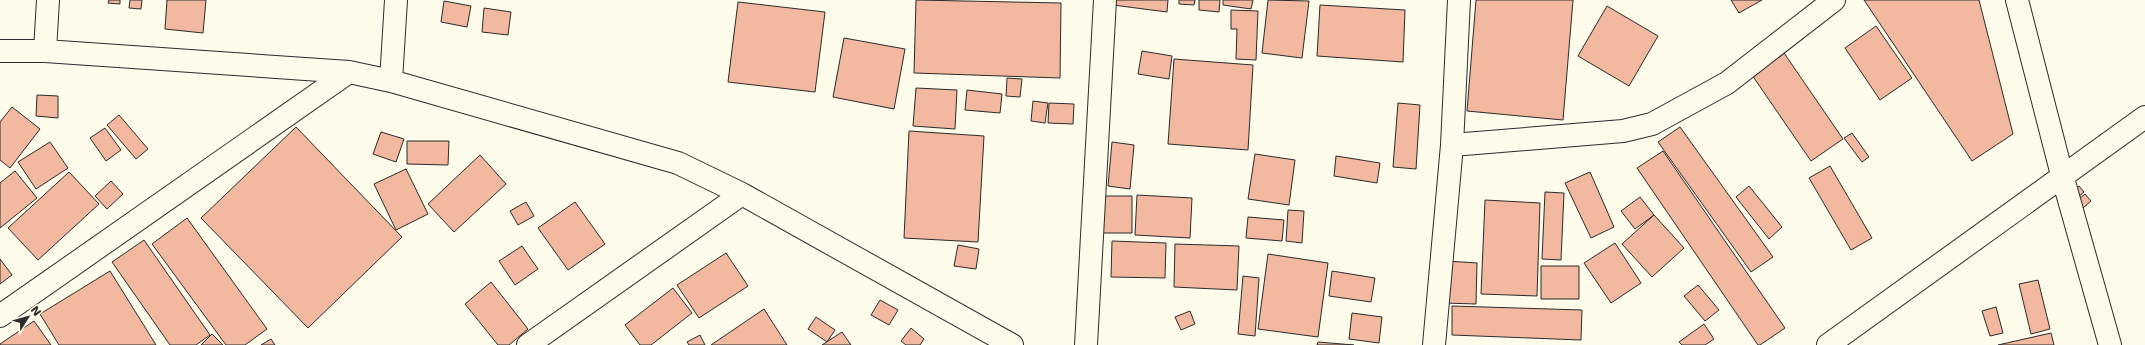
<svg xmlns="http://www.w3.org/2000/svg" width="2145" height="345" font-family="'DejaVu Sans',sans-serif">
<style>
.building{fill:#f2b8a0;stroke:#2b2b2b}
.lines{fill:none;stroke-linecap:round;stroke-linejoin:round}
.street-casing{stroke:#2b2b2b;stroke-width:24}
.street{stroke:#fdfbea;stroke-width:22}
</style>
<rect width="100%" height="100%" fill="#fdfbea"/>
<path class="building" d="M 109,0 L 120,0 L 120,4 L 108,3 Z
M 130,0 L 142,0 L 141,9 L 129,8 Z
M 167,0 L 206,0 L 203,33 L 165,29 Z
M 916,0 L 1061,3 L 1060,78 L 914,73 Z
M 1114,0 L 1168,0 L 1167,12 L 1113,5 Z
M 1179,0 L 1195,0 L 1194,5 L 1179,4 Z
M 1199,0 L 1220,0 L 1219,12 L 1199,10 Z
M 1223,0 L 1253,0 L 1251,9 L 1223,5 Z
M 1268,0 L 1309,1 L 1302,58 L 1262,53 Z
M 1476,0 L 1573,0 L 1563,120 L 1467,111 Z
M 1731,0 L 1762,0 L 1739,13 Z
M 1864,0 L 1979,0 L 2013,134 L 1972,161 Z
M 444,1 L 471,6 L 467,27 L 441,22 Z
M 738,2 L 825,12 L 815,92 L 728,82 Z
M 1320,5 L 1405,10 L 1403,62 L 1317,56 Z
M 1607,6 L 1658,36 L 1629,86 L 1578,56 Z
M 484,8 L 511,12 L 508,35 L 482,32 Z
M 1231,10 L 1258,11 L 1256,60 L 1236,59 L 1237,29 L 1231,29 Z
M 1876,26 L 1912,78 L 1880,100 L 1845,48 Z
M 844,38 L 905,49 L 894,109 L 833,97 Z
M 1142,51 L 1172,56 L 1169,79 L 1138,74 Z
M 1784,53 L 1843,139 L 1811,161 L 1752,75 Z
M 1174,59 L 1253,65 L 1248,150 L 1168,144 Z
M 1007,78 L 1022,79 L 1020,97 L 1006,96 Z
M 916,88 L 957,90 L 955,129 L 913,126 Z
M 967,90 L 1002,94 L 1000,113 L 965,110 Z
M 37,95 L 58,96 L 58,118 L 36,116 Z
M 1033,101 L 1048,103 L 1045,123 L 1031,121 Z
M 1049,103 L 1074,104 L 1073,124 L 1048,123 Z
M 1398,103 L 1420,105 L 1416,169 L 1393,167 Z
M 12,107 L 40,129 L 10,168 L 0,160 L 0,122 Z
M 119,115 L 148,149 L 136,159 L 107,125 Z
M 296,127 L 402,237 L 308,328 L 201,218 Z
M 1680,127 L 1773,257 L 1751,272 L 1658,142 Z
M 105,128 L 121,150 L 106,161 L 90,138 Z
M 909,131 L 984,136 L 978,242 L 904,238 Z
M 381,132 L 404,139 L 396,162 L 373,154 Z
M 1852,133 L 1869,157 L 1862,162 L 1844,138 Z
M 407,141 L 449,141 L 448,165 L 407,164 Z
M 50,142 L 68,168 L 36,189 L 18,162 Z
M 1112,142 L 1134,145 L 1130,189 L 1108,186 Z
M 1663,151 L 1785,328 L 1760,345 L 1758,345 L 1637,168 Z
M 1255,154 L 1295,160 L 1289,205 L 1248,199 Z
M 480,155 L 506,184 L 454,232 L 428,204 Z
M 1336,156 L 1380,163 L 1377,183 L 1334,176 Z
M 1830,166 L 1872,238 L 1851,250 L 1809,178 Z
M 406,169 L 428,214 L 396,230 L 374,184 Z
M 15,171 L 37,198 L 0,228 L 0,183 Z
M 69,172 L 99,204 L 38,260 L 8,228 Z
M 1590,172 L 1614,227 L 1591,238 L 1565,183 Z
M 111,181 L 123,194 L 107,209 L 95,196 Z
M 1749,186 L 1782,227 L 1769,239 L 1736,197 Z
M 2079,186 L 2084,192 L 2077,198 L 2072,192 Z
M 1545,192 L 1564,193 L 1561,260 L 1542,259 Z
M 2085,194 L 2091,201 L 2083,208 L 2077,201 Z
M 1137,195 L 1192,198 L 1190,238 L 1135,235 Z
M 1096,196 L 1132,196 L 1132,233 L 1096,233 Z
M 1640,197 L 1654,215 L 1635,229 L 1621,211 Z
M 1485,200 L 1540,203 L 1537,296 L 1481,294 Z
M 526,202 L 534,216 L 518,225 L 510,211 Z
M 575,202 L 605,244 L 568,270 L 538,228 Z
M 1288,210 L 1304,211 L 1302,243 L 1286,241 Z
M 1654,215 L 1684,248 L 1652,277 L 1622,244 Z
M 1248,217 L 1284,220 L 1282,241 L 1246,238 Z
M 187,218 L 267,329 L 245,345 L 226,345 L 152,244 Z
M 144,240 L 210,335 L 196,345 L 170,345 L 112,262 Z
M 1112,241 L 1166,243 L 1165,278 L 1111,277 Z
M 1615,243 L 1641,283 L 1611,303 L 1584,263 Z
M 1175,244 L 1239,246 L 1237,290 L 1174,287 Z
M 958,245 L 979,249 L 976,269 L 954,266 Z
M 522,246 L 538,269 L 515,285 L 499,261 Z
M 726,253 L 748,286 L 699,318 L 677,285 Z
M 1268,254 L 1328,263 L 1318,337 L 1258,329 Z
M 0,259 L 12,275 L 0,284 Z
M 1446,261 L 1477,263 L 1476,304 L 1444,303 Z
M 1541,266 L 1579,266 L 1579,299 L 1541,299 Z
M 110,271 L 156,345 L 59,345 L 40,314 Z
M 1332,271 L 1375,278 L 1371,302 L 1329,296 Z
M 1243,276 L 1259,278 L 1255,336 L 1238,334 Z
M 2038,280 L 2050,329 L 2031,334 L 2019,284 Z
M 491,282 L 528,329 L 509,345 L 498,345 L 465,304 Z
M 1698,285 L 1719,310 L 1705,321 L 1684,296 Z
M 673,288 L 692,313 L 651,345 L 640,345 L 625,325 Z
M 880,300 L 898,310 L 889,325 L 871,315 Z
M 1452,306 L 1582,310 L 1581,340 L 1452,335 Z
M 1996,307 L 2003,333 L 1990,336 L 1982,311 Z
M 764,309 L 787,345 L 711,345 Z
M 1190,311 L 1195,324 L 1181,330 L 1175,317 Z
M 1352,313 L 1382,317 L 1379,343 L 1349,339 Z
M 816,317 L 835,330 L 827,342 L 808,329 Z
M 34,321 L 51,345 L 0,345 L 0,344 Z
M 1704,324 L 1714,339 L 1705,345 L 1682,345 L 1679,342 Z
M 911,328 L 924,339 L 920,345 L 906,345 L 901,341 Z
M 842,332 L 851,345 L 822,345 Z
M 2051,333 L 2054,345 L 1998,345 Z
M 212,334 L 223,345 L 201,345 Z
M 700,335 L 705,345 L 689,345 L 687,342 Z
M 271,339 L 275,345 L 261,345 Z
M 1318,342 L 1354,345 L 1317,345 Z"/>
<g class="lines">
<g class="street-casing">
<path id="street" d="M 2017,0 L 2062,175 L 2110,345
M 0,51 L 45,51 L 349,72 L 391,81 L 678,163 L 742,194 L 1012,345
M 45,51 L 48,0
M 391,81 L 396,0
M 1452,145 L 1623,131 L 1652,124 L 1727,83 L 1834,0
M 0,316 L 349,72
M 528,345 L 742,194
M 1086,345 L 1105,0
M 1434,345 L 1452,145 L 1459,0
M 1828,345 L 2145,117"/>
</g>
<use href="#street" class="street"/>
</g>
<g transform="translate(28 317) rotate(53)" stroke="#fdfbea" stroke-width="3" paint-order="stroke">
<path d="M0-3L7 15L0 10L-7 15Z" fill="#2b2b2b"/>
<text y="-6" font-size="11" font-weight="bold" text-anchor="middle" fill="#2b2b2b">N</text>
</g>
</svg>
